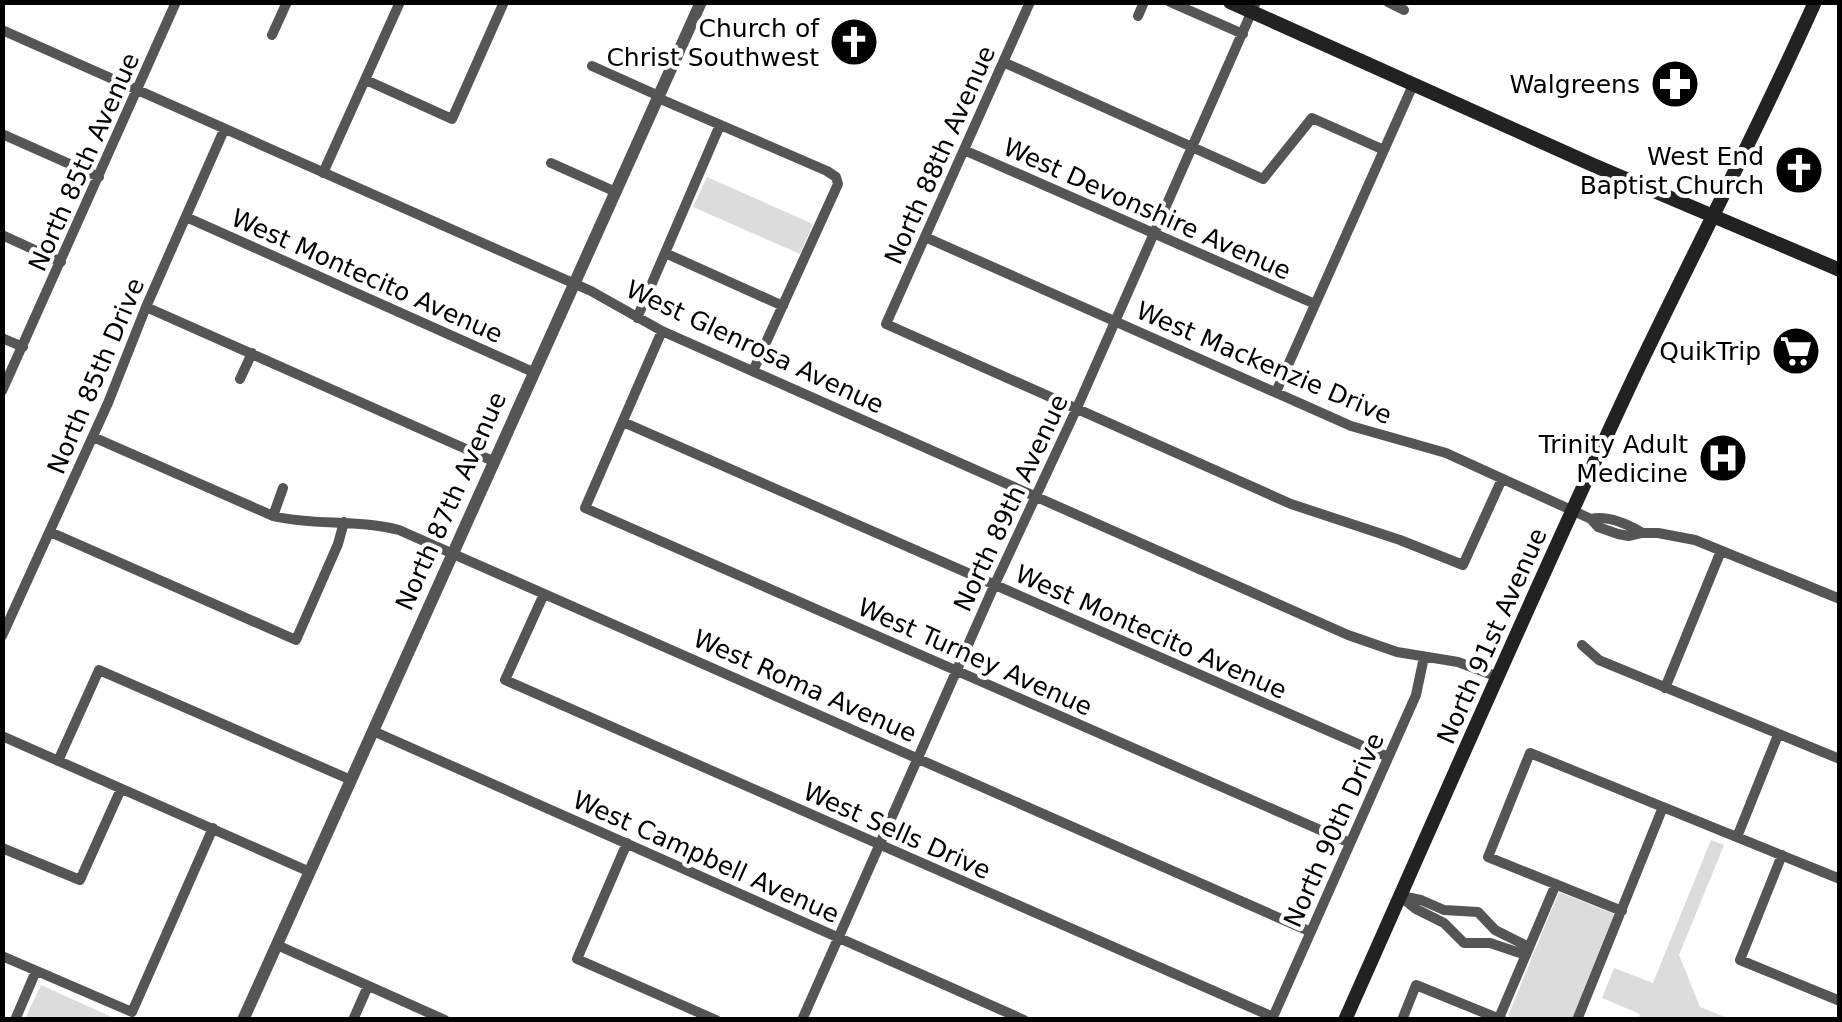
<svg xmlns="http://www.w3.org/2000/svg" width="1842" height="1022" font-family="'DejaVu Sans',sans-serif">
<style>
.green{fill:#dcdcdc}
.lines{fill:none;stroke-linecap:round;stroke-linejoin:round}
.minor{stroke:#555;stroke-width:10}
.tertiary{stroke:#555;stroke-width:12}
.secondary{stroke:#222;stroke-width:14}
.labels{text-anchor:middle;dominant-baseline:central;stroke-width:8;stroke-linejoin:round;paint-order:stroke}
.poi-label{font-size:25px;fill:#000;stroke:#fff;text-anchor:end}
.street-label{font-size:25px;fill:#000;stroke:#fff}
</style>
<rect width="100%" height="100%" fill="#fff"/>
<path class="green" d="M 707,177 L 813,224 L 800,254 L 693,207 Z
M 1711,840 L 1724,845 L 1679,955 L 1700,1007 L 1730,1019 L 1638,1019 L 1640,1014 L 1602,998 L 1614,968 L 1653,983 Z
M 1559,892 L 1614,914 L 1572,1019 L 1517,1019 L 1508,1016 Z
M 41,985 L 116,1019 L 25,1019 Z"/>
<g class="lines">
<path class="minor" d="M 1030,2 L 886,324 L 1291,504 L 1400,540 L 1463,565 L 1502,479
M 1170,2 L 1243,34
M 1388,2 L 1404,10
M 1138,16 L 1144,2
M 2,30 L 591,291 L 662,331 L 1348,635 L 1397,652 L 1458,662 L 1498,677
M 272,35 L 287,2
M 1003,62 L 1263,179 L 1312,118 L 1384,150
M 592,66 L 659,96
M 366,80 L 452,119 L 504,2
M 658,98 L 827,171 L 836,177 L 838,184 L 753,371
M 2,134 L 99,177
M 964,150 L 1315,304
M 551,163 L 616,192
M 323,173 L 400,2
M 186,217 L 533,372
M 2,235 L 61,262
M 925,237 L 1351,426 L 1446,453 L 1591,519 L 1598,527 L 1618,534 L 1629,536 L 1642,533 L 1658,533 L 1695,540 L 1840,599
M 665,253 L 783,306
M 146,307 L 493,461
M 637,318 L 720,125
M 662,331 L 585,508 L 1350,843
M 2,338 L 23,347
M 240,379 L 252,353
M 2,391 L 176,2
M 1276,392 L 1413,85
M 623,422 L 1388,757
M 93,437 L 273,516 C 314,526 357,519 399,530 L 1311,932
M 273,516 L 283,488
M 1591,519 C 1608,515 1627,524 1641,532
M 50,532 L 296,640 L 338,544 L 344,522
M 544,594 L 505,680 L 1273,1017 L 1416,695 L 1424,657
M 2,636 L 108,403 L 146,307 L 224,130
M 1582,645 L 1599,660 L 1840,759
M 1665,688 L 1721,551
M 373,731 L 1024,1020
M 2,736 L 310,872
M 58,761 L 99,670 L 351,780
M 1737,837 L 1778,735
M 627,843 L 577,959 L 716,1020
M 2,848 L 80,880 L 121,789
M 1782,855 L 1740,960 L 1840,1001
M 1400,896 L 1416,909 L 1444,923 L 1464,943 L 1490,943 L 1526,955
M 1401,896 L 1421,900 L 1444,910 L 1478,912 L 1495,930 L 1529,947
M 1622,911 L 1488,857 L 1530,753 L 1840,879
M 277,945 L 445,1020
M 2,956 L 132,1012 L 213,828
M 1499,1018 L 1556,884
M 15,1020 L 36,971
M 353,1020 L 368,986
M 802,1020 L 994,586 L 1076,410 L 1256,2
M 1402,1020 L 1416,985 L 1502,1020
M 1577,1020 L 1663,807"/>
<path class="tertiary" d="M 243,1020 C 395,680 548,341 701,2"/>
<path class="secondary" d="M 1230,2 L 1593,165 L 1840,270
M 1345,1020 C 1441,805 1534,590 1634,377 C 1694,252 1758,129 1815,2"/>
</g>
<defs>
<g id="church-disc" transform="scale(2.5)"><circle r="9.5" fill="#000" stroke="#fff"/><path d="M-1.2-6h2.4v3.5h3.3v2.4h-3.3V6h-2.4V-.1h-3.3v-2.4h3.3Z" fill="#fff"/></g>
<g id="pharmacy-disc" transform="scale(2.5)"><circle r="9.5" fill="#000" stroke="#fff"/><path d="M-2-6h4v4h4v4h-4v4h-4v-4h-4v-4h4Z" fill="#fff"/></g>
<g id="supermarket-disc" transform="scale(2.5)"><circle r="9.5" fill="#000" stroke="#fff"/><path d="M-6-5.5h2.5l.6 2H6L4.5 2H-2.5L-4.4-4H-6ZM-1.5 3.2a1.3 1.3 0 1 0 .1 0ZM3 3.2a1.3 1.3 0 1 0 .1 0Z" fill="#fff"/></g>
<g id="hospital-disc" transform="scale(2.5)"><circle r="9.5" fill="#000" stroke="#fff"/><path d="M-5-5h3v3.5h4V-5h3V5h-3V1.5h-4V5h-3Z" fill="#fff"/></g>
</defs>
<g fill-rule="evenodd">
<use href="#church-disc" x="854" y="42"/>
<use href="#pharmacy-disc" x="1675" y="84"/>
<use href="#church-disc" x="1799" y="170"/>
<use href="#supermarket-disc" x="1796" y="351"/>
<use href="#hospital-disc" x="1723" y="458"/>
</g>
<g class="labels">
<g class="poi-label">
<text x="819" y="28">Church of<tspan x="819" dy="29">Christ Southwest</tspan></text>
<text x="1640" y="84">Walgreens</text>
<text x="1764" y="156">West End<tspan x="1764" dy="29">Baptist Church</tspan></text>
<text x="1761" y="351">QuikTrip</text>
<text x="1688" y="444">Trinity Adult<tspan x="1688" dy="29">Medicine</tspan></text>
</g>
<g class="street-label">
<text transform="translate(940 155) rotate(-66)">North 88th Avenue</text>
<text transform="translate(84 162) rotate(-66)">North 85th Avenue</text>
<text transform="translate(1147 209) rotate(24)">West Devonshire Avenue</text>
<text transform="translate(367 276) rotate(24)">West Montecito Avenue</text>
<text transform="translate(755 347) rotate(25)">West Glenrosa Avenue</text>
<text transform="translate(1264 363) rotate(23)">West Mackenzie Drive</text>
<text transform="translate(96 376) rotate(-67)">North 85th Drive</text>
<text transform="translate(451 501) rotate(-66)">North 87th Avenue</text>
<text transform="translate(1011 503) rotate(-65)">North 89th Avenue</text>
<text transform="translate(1151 632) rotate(24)">West Montecito Avenue</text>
<text transform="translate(1492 636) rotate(-66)">North 91st Avenue</text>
<text transform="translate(975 657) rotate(24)">West Turney Avenue</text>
<text transform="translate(805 686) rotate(24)">West Roma Avenue</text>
<text transform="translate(1334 830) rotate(-66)">North 90th Drive</text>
<text transform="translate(897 831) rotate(24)">West Sells Drive</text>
<text transform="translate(706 857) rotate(24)">West Campbell Avenue</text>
</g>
</g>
<rect width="1842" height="1022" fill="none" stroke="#000000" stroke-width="10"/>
</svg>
